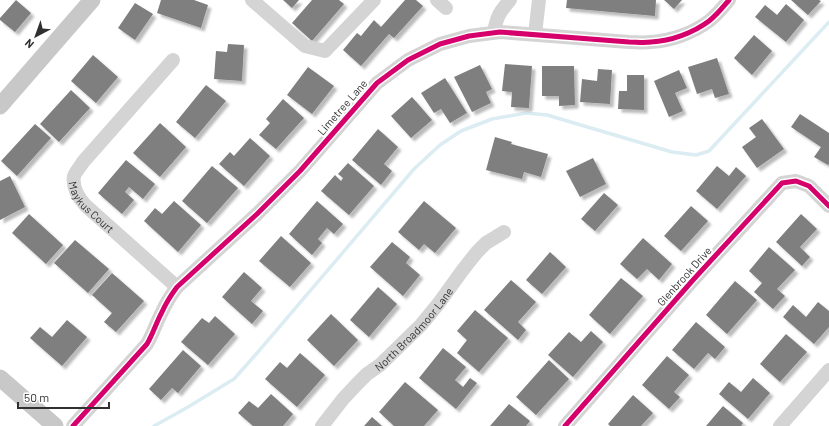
<svg xmlns="http://www.w3.org/2000/svg" width="829" height="426" font-family="Barlow,sans-serif">
<style>
.lines{fill:none;stroke-linecap:round;stroke-linejoin:round}
.stream{stroke:#dbecf2;stroke-width:3.5}
.building{fill:#7f7f7f;filter:url(#shadow)}
.minor{stroke:#d4d4d4;stroke-width:14}
.major{stroke:#c8c8c8;stroke-width:17}
.cycleway-casing{stroke:#fff;stroke-width:8}
.cycleway{stroke:#d6006c;stroke-width:5}
.labels{text-anchor:middle;dominant-baseline:central;stroke-width:4;stroke-linejoin:round;paint-order:stroke}
.street-label{font-size:11px;fill:#303030;stroke:#fff}
</style>
<defs>
<filter id="shadow"><feDropShadow dx="3.5" dy="3.5" stdDeviation="1" flood-color="#0004"/></filter>
</defs>
<rect width="100%" height="100%" fill="#fff"/>
<g class="lines">
<path class="stream" d="M 154,426 L 188,407 L 234,379 L 258,352 L 414,169 L 440,145 L 461,131 L 492,119 L 526,113 L 547,115 L 672,152 L 696,155 L 709,151 L 829,22"/>
</g>
<path class="building" d="M 16,0 L 31,13 L 15,32 L 0,20 L 0,18 Z
M 161,0 L 194,0 L 208,5 L 201,28 L 157,13 Z
M 283,0 L 299,0 L 292,8 Z
M 312,0 L 339,0 L 344,4 L 312,41 L 292,23 Z
M 405,0 L 416,0 L 423,6 L 394,38 L 389,34 L 361,66 L 343,50 L 357,33 L 361,36 L 374,20 L 381,27 Z
M 567,0 L 656,0 L 655,16 L 566,8 Z
M 664,0 L 682,0 L 674,9 Z
M 791,0 L 819,0 L 821,1 L 808,15 Z
M 135,3 L 153,14 L 135,40 L 118,28 Z
M 786,4 L 804,20 L 786,42 L 755,17 L 765,5 L 777,15 Z
M 754,35 L 772,51 L 752,75 L 734,58 Z
M 228,44 L 244,45 L 242,81 L 214,79 L 216,51 L 227,52 Z
M 93,55 L 118,77 L 96,103 L 71,81 Z
M 717,58 L 729,94 L 715,98 L 712,89 L 697,94 L 688,67 Z
M 505,64 L 532,66 L 529,108 L 511,107 L 512,92 L 502,91 Z
M 480,65 L 492,89 L 486,92 L 491,103 L 472,112 L 454,77 Z
M 542,66 L 574,66 L 575,105 L 559,106 L 559,96 L 542,96 Z
M 308,67 L 334,86 L 312,114 L 287,95 Z
M 598,69 L 612,70 L 610,104 L 580,102 L 582,79 L 597,81 Z
M 679,70 L 687,88 L 675,93 L 683,111 L 669,117 L 654,81 Z
M 627,75 L 644,75 L 644,110 L 618,109 L 619,91 L 627,91 Z
M 445,78 L 467,113 L 450,123 L 441,109 L 434,113 L 421,93 Z
M 206,85 L 226,101 L 195,138 L 176,122 Z
M 71,90 L 90,108 L 59,142 L 40,124 Z
M 412,97 L 432,120 L 411,138 L 391,116 Z
M 283,99 L 304,118 L 276,149 L 259,135 L 270,123 L 266,119 Z
M 800,114 L 829,133 L 829,164 L 828,165 L 814,157 L 821,147 L 791,127 Z
M 762,119 L 784,149 L 757,168 L 742,147 L 756,137 L 749,128 Z
M 160,123 L 186,147 L 160,177 L 133,153 Z
M 35,124 L 51,138 L 17,176 L 1,161 Z
M 378,129 L 398,147 L 384,164 L 392,171 L 381,185 L 352,160 Z
M 495,137 L 512,142 L 511,144 L 548,154 L 541,177 L 524,172 L 522,179 L 486,170 Z
M 250,138 L 270,156 L 244,186 L 219,164 L 230,152 L 234,156 Z
M 593,158 L 606,184 L 580,197 L 566,171 Z
M 126,160 L 155,184 L 143,199 L 129,187 L 125,192 L 134,200 L 122,214 L 98,193 Z
M 348,163 L 374,186 L 349,215 L 321,191 L 335,175 L 341,181 L 343,178 L 338,174 Z
M 212,166 L 238,188 L 207,223 L 182,201 Z
M 717,166 L 729,176 L 736,167 L 746,176 L 717,209 L 696,191 Z
M 10,176 L 25,207 L 0,220 L 0,181 Z
M 604,193 L 618,205 L 595,231 L 581,219 Z
M 174,201 L 201,225 L 178,252 L 144,221 L 155,208 L 162,214 Z
M 317,201 L 343,224 L 334,234 L 327,228 L 318,239 L 322,243 L 312,255 L 289,234 Z
M 424,201 L 456,228 L 435,253 L 424,244 L 419,250 L 398,232 Z
M 691,206 L 708,221 L 681,251 L 664,236 Z
M 29,214 L 63,245 L 46,264 L 12,233 Z
M 801,214 L 817,229 L 800,247 L 810,257 L 802,266 L 776,242 Z
M 281,236 L 311,263 L 290,287 L 259,261 Z
M 643,238 L 672,264 L 659,280 L 647,269 L 637,279 L 620,264 Z
M 75,240 L 109,269 L 88,293 L 54,263 Z
M 392,242 L 410,257 L 406,263 L 420,275 L 403,296 L 370,267 Z
M 769,247 L 795,270 L 777,289 L 785,296 L 773,309 L 754,292 L 762,283 L 749,271 Z
M 550,252 L 566,267 L 542,294 L 526,280 Z
M 244,272 L 262,288 L 251,301 L 263,311 L 252,324 L 222,297 Z
M 112,273 L 144,301 L 116,332 L 104,322 L 112,313 L 92,295 Z
M 621,278 L 643,296 L 610,334 L 589,315 Z
M 511,280 L 536,302 L 518,322 L 526,330 L 518,340 L 484,310 Z
M 735,281 L 757,300 L 727,334 L 706,315 Z
M 378,287 L 397,304 L 369,337 L 350,320 Z
M 818,302 L 829,311 L 829,327 L 814,344 L 783,317 L 793,305 L 806,317 Z
M 475,310 L 508,338 L 479,372 L 457,353 L 467,340 L 457,331 Z
M 331,314 L 358,340 L 334,366 L 307,340 Z
M 215,316 L 235,334 L 208,365 L 181,342 L 202,318 L 209,323 Z
M 67,320 L 87,337 L 62,366 L 30,338 L 40,327 L 52,337 Z
M 696,322 L 725,347 L 715,359 L 708,353 L 694,369 L 672,350 Z
M 591,331 L 603,342 L 573,377 L 548,355 L 569,332 L 581,342 Z
M 786,334 L 807,352 L 780,382 L 760,364 Z
M 443,348 L 466,367 L 455,380 L 463,387 L 470,378 L 477,383 L 456,409 L 419,378 Z
M 183,350 L 201,366 L 178,393 L 172,388 L 161,400 L 149,389 Z
M 300,353 L 325,375 L 297,407 L 265,379 L 280,362 L 287,368 Z
M 667,356 L 689,375 L 674,392 L 680,397 L 669,409 L 642,385 Z
M 549,360 L 569,379 L 536,415 L 516,397 Z
M 753,378 L 770,393 L 748,419 L 719,394 L 729,382 L 741,392 Z
M 405,382 L 438,410 L 424,426 L 394,426 L 379,412 Z
M 271,394 L 293,414 L 283,426 L 253,426 L 238,413 L 249,401 L 258,408 Z
M 633,395 L 653,413 L 641,426 L 610,426 L 608,424 Z
M 509,404 L 530,421 L 526,426 L 490,426 Z
M 723,406 L 743,423 L 741,426 L 706,426 Z
M 372,417 L 382,426 L 364,426 Z"/>
<g class="lines">
<g class="minor">
<path d="M 252,0 L 305,46 L 325,51 L 374,0"/>
<path d="M 437,0 L 446,8"/>
<path d="M 494,32 C 497,16 499,13 510,0"/>
<path d="M 535,34 L 539,0"/>
<path id="s1" d="M 173,60 L 83,162 C 81,166 76,171 74,176 C 72,187 78,197 85,205 L 177,287"/>
<path d="M 73,426 L 147,344 C 153,334 156,323 162,312 C 166,303 171,295 177,287 L 257,214 L 300,171 L 377,83 L 408,60 L 440,44 L 469,36 L 500,32 L 629,42 C 636,42 644,43 651,42 C 671,41 693,33 709,21 C 717,15 723,7 729,0"/>
<path id="s2" d="M 322,426 L 343,399 L 357,384 L 367,374 L 380,365 L 421,325 L 439,303 L 462,271 L 477,252 L 486,243 L 504,232"/>
<path d="M 565,426 L 693,280 L 782,183 L 796,181 L 809,186 L 829,206"/>
<path d="M 780,426 L 829,370"/>
</g>
<path class="major" d="M 0,106 L 92,0
M 0,378 L 55,426"/>
<g class="cycleway-casing">
<path id="cycleway" d="M 73,426 L 147,344 C 153,334 156,323 162,312 C 166,303 171,295 177,287 L 257,214 L 300,171 L 377,83 L 408,60 L 440,44 L 469,36 L 500,32 L 629,42 C 636,42 644,43 651,42 C 671,41 693,33 709,21 C 717,15 723,7 729,0
M 565,426 L 693,280 L 782,183 L 796,181 L 809,186 L 829,206"/>
</g>
<use href="#cycleway" class="cycleway"/>
</g>
<g class="labels">
<g class="street-label">
<text transform="translate(342 107) rotate(-49)">Limetree Lane</text>
<text stroke="none"><textPath href="#s1" startOffset="190">Maykus Court</textPath></text>
<text transform="translate(684 276) rotate(-48)">Glenbrook Drive</text>
<text stroke="none"><textPath href="#s2" startOffset="134">North Broadmoor Lane</textPath></text>
</g>
</g>
<g transform="translate(36 36) rotate(221)" stroke="#ffffff" stroke-width="3" paint-order="stroke">
<path d="M0-3L7 15L0 10L-7 15Z" fill="#303030"/>
<text y="-6" font-size="11" font-weight="bold" text-anchor="middle" fill="#303030">N</text>
</g>
<path d="M18 402v6h91v-6" fill="none" stroke="#303030" stroke-width="2"/>
<text x="24" y="402" font-size="12" fill="#303030" stroke="#ffffff" stroke-width="3" paint-order="stroke">50 m</text>
</svg>
